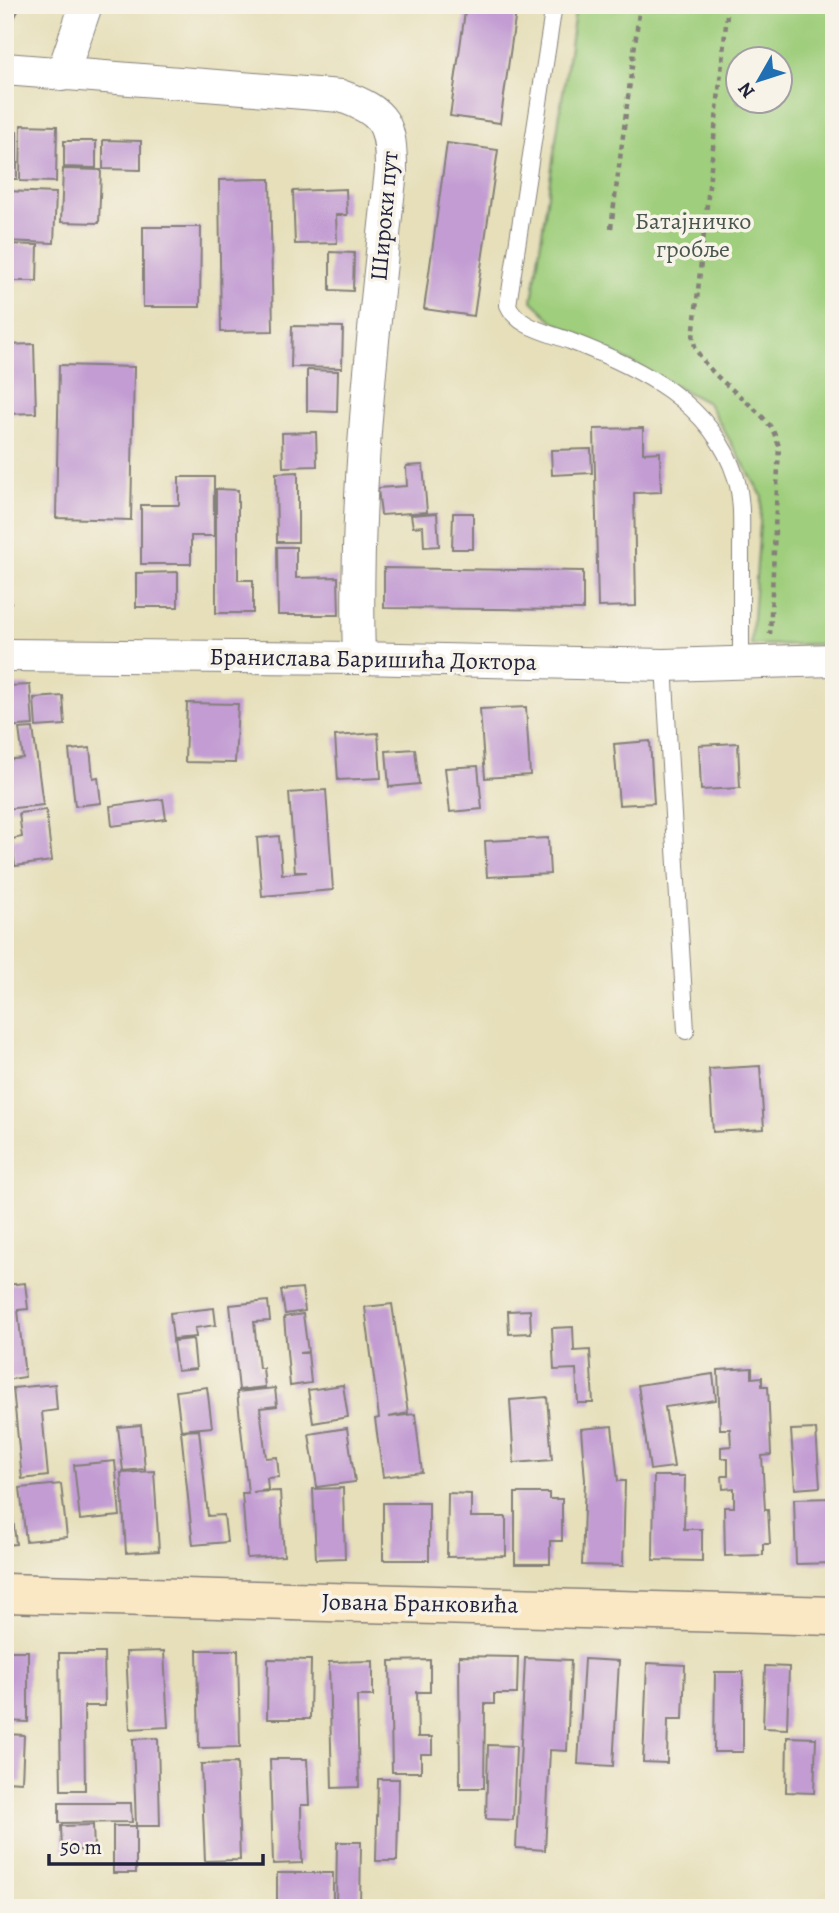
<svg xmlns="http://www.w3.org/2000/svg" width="839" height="1913" font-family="Alegreya,serif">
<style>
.green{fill:#9fce7c;stroke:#60785c;stroke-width:2;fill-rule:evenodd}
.building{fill:#c29cd3}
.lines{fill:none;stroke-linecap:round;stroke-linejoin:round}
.service-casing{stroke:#84807a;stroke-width:18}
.minor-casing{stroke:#84807a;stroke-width:34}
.secondary-casing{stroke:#84807a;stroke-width:41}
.path{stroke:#84807a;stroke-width:4.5;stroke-dasharray:5 5;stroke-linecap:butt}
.service{stroke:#fff;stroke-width:16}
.minor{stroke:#fff;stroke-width:32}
.secondary{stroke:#fae7c3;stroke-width:38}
.labels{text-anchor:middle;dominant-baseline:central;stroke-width:7;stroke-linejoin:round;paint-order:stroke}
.street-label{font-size:24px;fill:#22223b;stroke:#f7f3e8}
.park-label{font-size:24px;fill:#48564e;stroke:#f7f3e8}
</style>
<rect width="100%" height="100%" fill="#f7f3e8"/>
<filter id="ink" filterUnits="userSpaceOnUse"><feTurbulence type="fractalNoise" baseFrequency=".0143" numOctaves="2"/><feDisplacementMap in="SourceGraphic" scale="14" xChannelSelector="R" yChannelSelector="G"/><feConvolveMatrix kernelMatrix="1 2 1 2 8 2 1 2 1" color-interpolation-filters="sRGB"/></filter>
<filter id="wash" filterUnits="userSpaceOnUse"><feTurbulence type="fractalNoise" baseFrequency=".00686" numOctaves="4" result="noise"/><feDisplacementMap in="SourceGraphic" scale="28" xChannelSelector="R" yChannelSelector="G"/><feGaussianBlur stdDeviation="1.57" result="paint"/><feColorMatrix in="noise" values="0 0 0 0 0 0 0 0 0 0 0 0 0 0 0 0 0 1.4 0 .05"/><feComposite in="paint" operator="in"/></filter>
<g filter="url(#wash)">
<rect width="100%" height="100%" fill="#e6dfba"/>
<path class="green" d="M 576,5 L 834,5 L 834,644 L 751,645 L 762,496 L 708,403 L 554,322 L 532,301 ZM 738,60 L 780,60 L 780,102 L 738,102 Z"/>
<g id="blocks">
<path class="building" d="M 5,5 L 18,11 L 5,35 Z
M 466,5 L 517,5 L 500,123 L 450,116 Z
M 21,125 L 57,126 L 56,182 L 20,181 Z
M 5,132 L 17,132 L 17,179 L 5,179 Z
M 103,140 L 141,141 L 141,170 L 103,169 Z
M 64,141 L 96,141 L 96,168 L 64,167 Z
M 447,143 L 498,150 L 474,316 L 424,309 Z
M 63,169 L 101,170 L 99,223 L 61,222 Z
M 270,179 L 273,331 L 221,332 L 219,180 Z
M 346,189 L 347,215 L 336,215 L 337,243 L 295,244 L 293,191 Z
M 5,191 L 56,193 L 54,243 L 5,241 Z
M 143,227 L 201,227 L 200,307 L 143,307 Z
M 5,244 L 38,245 L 37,281 L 5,281 Z
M 330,252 L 354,253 L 353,291 L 330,290 Z
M 292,326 L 343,327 L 342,368 L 291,367 Z
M 34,344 L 36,413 L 5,414 L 5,345 Z
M 59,365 L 134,367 L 131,520 L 56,518 Z
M 307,370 L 338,371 L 337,412 L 307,411 Z
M 643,428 L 643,453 L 660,452 L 661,492 L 634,493 L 636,606 L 598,607 L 594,429 Z
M 316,432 L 317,466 L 283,467 L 282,433 Z
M 591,449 L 592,473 L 552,475 L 551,450 Z
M 423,465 L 427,512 L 381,515 L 378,488 L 407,486 L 406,466 Z
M 298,472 L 298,542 L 277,542 L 276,473 Z
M 179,477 L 214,477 L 214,536 L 191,536 L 191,564 L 141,564 L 141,505 L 179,505 Z
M 216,489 L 238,490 L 238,580 L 253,580 L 253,613 L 216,613 Z
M 437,513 L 439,546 L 424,547 L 423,526 L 413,527 L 411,515 Z
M 453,513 L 473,513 L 473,549 L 452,549 Z
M 277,547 L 296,547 L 296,578 L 338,577 L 339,615 L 278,615 Z
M 5,568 L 11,568 L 11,603 L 5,603 Z
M 384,568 L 583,571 L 583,610 L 384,608 Z
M 178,572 L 178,607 L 136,607 L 136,573 Z
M 30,685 L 33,725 L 5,727 L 5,686 Z
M 63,696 L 65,725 L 36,727 L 34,698 Z
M 187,703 L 238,704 L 235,763 L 185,762 Z
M 526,707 L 530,775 L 485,778 L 480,709 Z
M 33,728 L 43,805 L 5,809 L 5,760 L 23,758 L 19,729 Z
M 378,733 L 381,778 L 338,780 L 335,736 Z
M 650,741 L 654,803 L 619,805 L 614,744 Z
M 738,743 L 740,788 L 701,790 L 699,745 Z
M 90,748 L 93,778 L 98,777 L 101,803 L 75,806 L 69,750 Z
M 415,749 L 419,784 L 389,787 L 386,751 Z
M 478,766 L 482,809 L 450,812 L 445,768 Z
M 326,790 L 333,890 L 262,896 L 257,838 L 279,836 L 282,874 L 307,872 L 295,872 L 289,793 Z
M 163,799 L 166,819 L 112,826 L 110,806 Z
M 46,810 L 52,861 L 15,866 L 12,839 L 22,837 L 19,813 Z
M 548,838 L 550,874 L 487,877 L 485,841 Z
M 760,1066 L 764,1129 L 713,1132 L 709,1069 Z
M 25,1283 L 28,1309 L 18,1310 L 25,1377 L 5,1380 L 5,1285 Z
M 302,1288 L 305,1311 L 285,1314 L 281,1290 Z
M 268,1301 L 270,1321 L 254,1322 L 259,1368 L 263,1368 L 265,1387 L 239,1390 L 230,1305 Z
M 392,1304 L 408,1413 L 389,1417 L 415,1414 L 422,1472 L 383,1477 L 375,1419 L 379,1418 L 365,1307 Z
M 214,1308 L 216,1325 L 195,1328 L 196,1337 L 173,1339 L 170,1313 Z
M 530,1310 L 531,1333 L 509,1334 L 508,1311 Z
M 303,1314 L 308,1352 L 299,1353 L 308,1353 L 311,1383 L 290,1386 L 284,1317 Z
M 573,1327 L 574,1351 L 590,1350 L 593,1403 L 578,1403 L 576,1369 L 554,1370 L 552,1328 Z
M 193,1339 L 196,1369 L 177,1371 L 173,1341 Z
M 752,1368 L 752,1378 L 762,1377 L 762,1386 L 768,1386 L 771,1455 L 762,1456 L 765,1510 L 768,1510 L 770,1544 L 763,1544 L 763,1555 L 725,1556 L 724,1507 L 734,1507 L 734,1488 L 723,1489 L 722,1476 L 728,1476 L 728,1458 L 721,1458 L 721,1447 L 731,1446 L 730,1429 L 720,1429 L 718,1370 Z
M 713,1374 L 716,1400 L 665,1407 L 674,1467 L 650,1470 L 638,1385 Z
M 55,1384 L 57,1410 L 42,1412 L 48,1476 L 22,1479 L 13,1388 Z
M 343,1385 L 348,1417 L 313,1423 L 308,1390 Z
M 207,1387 L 212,1427 L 181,1430 L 176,1391 Z
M 275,1388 L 277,1406 L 260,1408 L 266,1458 L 277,1457 L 279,1477 L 267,1478 L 268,1490 L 253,1492 L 280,1491 L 284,1556 L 247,1558 L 242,1493 L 248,1493 L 237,1392 Z
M 547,1397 L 552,1460 L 514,1463 L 510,1400 Z
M 141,1425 L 145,1469 L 123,1471 L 118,1427 Z
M 612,1426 L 618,1481 L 625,1481 L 623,1566 L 582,1565 L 585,1480 L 581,1429 Z
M 347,1428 L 355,1482 L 317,1487 L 309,1434 Z
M 816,1429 L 820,1487 L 795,1489 L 791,1430 Z
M 199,1430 L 208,1516 L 224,1515 L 227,1542 L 193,1545 L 181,1431 Z
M 115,1461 L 120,1516 L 80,1520 L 74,1465 Z
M 154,1471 L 159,1551 L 126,1553 L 121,1473 Z
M 654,1476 L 685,1476 L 684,1529 L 702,1529 L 702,1561 L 653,1560 Z
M 5,1483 L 9,1483 L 16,1544 L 5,1545 Z
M 61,1484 L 67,1537 L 26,1541 L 20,1488 Z
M 343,1488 L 345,1558 L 316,1559 L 313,1489 Z
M 448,1493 L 471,1494 L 471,1517 L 506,1517 L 506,1556 L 447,1557 Z
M 515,1493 L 549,1493 L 549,1499 L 562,1499 L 562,1541 L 550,1541 L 550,1564 L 515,1564 Z
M 834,1498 L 834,1563 L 796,1564 L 794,1499 Z
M 383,1503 L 429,1503 L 429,1560 L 383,1560 Z
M 197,1650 L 238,1650 L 240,1747 L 199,1748 Z
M 5,1651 L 28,1651 L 28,1722 L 5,1721 Z
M 164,1651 L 168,1727 L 130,1729 L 126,1652 Z
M 59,1653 L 104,1653 L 105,1706 L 84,1706 L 85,1790 L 61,1790 Z
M 459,1656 L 518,1657 L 517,1694 L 494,1694 L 494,1704 L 485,1704 L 484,1788 L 460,1788 Z
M 525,1658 L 571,1660 L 567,1751 L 550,1750 L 545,1850 L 516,1848 Z
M 268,1659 L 311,1660 L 310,1719 L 267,1719 Z
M 584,1659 L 619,1661 L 613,1766 L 578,1764 Z
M 430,1660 L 430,1692 L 417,1692 L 418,1737 L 432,1737 L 432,1754 L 421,1754 L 421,1772 L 392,1772 L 390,1661 Z
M 373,1661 L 373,1696 L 357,1696 L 359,1787 L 332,1788 L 329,1662 Z
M 647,1663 L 685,1665 L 683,1719 L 668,1719 L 667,1763 L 643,1762 Z
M 765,1666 L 789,1667 L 787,1729 L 763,1728 Z
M 715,1672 L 743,1672 L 743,1752 L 714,1752 Z
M 5,1734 L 24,1735 L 22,1782 L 5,1781 Z
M 787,1737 L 816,1738 L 814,1793 L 786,1792 Z
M 158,1738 L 160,1826 L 136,1826 L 133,1739 Z
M 488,1745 L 516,1746 L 513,1820 L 486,1819 Z
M 270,1759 L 307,1759 L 309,1805 L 301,1805 L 302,1863 L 273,1864 Z
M 237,1763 L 240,1860 L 205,1861 L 201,1764 Z
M 378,1779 L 399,1779 L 397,1861 L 376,1861 Z
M 59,1803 L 131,1803 L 132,1822 L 59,1823 Z
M 93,1825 L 94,1849 L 62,1851 L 61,1826 Z
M 113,1826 L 136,1826 L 136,1873 L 113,1873 Z
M 337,1842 L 361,1842 L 360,1908 L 336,1908 Z
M 277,1873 L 333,1873 L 333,1904 L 277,1902 Z"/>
</g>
</g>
<g filter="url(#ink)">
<use href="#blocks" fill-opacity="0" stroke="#84807a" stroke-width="2"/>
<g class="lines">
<g class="service-casing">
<path id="service" d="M 554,5 L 508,305 C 518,328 548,332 570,341 C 639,367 712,402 736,478 C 743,501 741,527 741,552 C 741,589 741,626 741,663
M 664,665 L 686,1031"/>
</g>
<g class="minor-casing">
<path id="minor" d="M 5,69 L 341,96 C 386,112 391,124 391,171 C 373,333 354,494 359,658
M 62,75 L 86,5
M 5,655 L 359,658 L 664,665 L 834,660"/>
</g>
<g class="secondary-casing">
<path id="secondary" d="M 5,1593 L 834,1616"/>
</g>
<path class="path" d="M 728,5 L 693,338 C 698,372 749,397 770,426 C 774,431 776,439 779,446 L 770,634
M 611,228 L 640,5"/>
<use href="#service" class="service"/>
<use href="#minor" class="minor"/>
<use href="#secondary" class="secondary"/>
</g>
</g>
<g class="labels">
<g class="street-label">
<text transform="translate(384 216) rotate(-85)">Широки пут</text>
<text transform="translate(373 659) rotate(1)">Бранислава Баришића Доктора</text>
<text transform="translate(420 1603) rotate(1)">Јована Бранковића</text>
</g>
<g class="park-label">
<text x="693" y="221">Батајничко<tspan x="693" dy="28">гробље</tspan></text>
</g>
</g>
<rect width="839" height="1913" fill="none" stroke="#f7f3e8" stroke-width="28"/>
<g transform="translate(759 80) rotate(231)"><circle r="33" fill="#f7f3e8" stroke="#a29fa3" stroke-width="2"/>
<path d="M0-5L12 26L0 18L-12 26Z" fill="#1f6fb2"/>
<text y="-10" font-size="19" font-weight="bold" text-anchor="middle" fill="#22223b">N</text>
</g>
<path d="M49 1854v10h214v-10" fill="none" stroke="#22223b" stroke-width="3.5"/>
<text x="60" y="1854" font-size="21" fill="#22223b" stroke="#f7f3e8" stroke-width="5" paint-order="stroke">50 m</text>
</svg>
